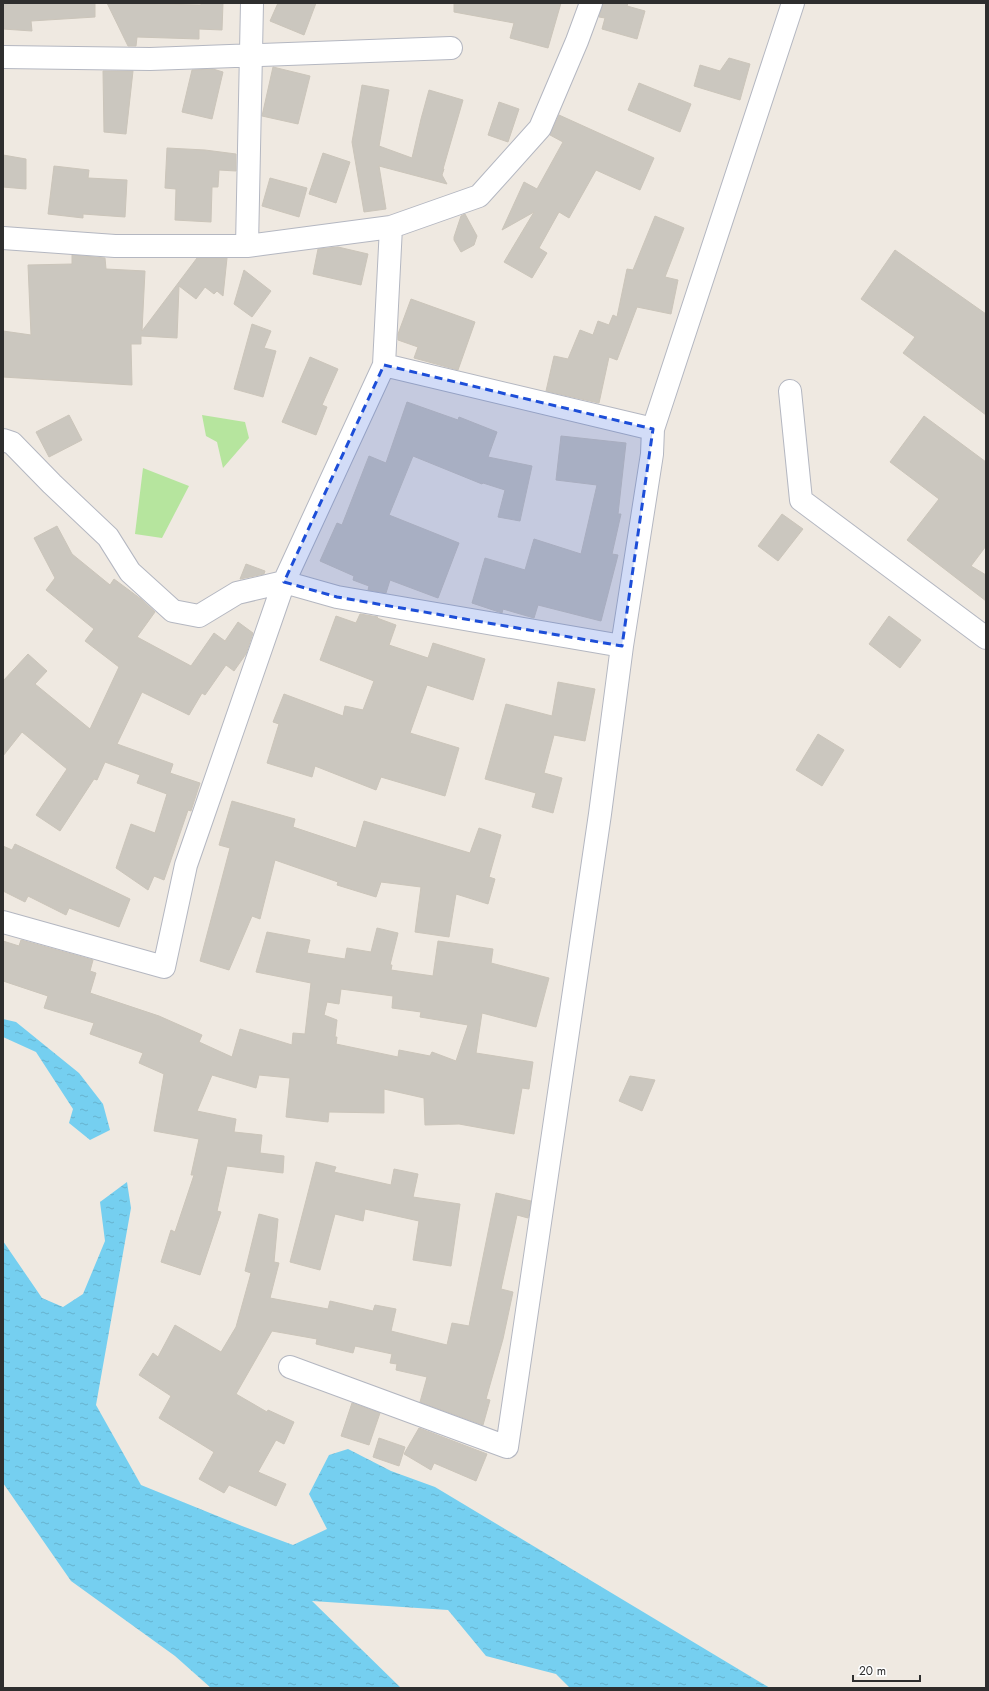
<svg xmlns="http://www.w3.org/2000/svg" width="989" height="1691" font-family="Jost,sans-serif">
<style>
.green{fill:#b6e59e}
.water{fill:url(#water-ripples)}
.building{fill:#cbc7bf;stroke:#cbc5ba;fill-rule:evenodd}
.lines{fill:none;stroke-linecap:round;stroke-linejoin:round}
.minor-casing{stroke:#b4b7c1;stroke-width:24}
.minor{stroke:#fff;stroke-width:22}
.marked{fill:#1d4ed8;fill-opacity:0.2;stroke:#1d4ed8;stroke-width:3;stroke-dasharray:8 5;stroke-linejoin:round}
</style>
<defs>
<pattern id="water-ripples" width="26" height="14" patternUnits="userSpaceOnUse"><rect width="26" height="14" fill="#75cff0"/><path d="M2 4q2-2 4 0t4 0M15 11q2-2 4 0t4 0" fill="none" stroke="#66b2ce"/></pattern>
</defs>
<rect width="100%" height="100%" fill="#efe9e1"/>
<path class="green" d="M 202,415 L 245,422 L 249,438 L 223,468 L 217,442 L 206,436 Z
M 143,468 L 189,486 L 162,538 L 135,534 Z"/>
<path class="water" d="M 3,1019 L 16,1022 L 79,1073 L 103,1104 L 110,1130 L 90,1140 L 69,1123 L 73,1109 L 36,1052 L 3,1037 Z
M 127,1182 L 131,1208 L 96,1405 L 141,1485 L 242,1526 L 293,1545 L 327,1529 L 309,1494 L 329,1455 L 348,1449 L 391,1471 L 435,1487 L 770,1688 L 570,1688 L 556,1674 L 486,1656 L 448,1610 L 312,1601 L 401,1688 L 211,1688 L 175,1656 L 71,1581 L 3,1483 L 3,1241 L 42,1298 L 63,1307 L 83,1294 L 105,1241 L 100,1202 Z"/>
<path class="building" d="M 3,3 L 95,3 L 95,17 L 31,21 L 32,31 L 3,29 Z
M 107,3 L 201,5 L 201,3 L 223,3 L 222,30 L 199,29 L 199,39 L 137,37 L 136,46 L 128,46 Z
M 278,3 L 316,3 L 304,35 L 270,21 Z
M 454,3 L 561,3 L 548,48 L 510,38 L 514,23 L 454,12 Z
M 603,3 L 628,3 L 627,6 L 645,11 L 637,39 L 602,29 L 605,18 L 599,17 Z
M 729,58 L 750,64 L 740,100 L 694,86 L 700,65 L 720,71 Z
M 273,67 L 310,76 L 298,124 L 262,116 Z
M 213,69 L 223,72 L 212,119 L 182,112 L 192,70 Z
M 103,71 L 133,71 L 126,134 L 104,132 Z
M 639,83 L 691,104 L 680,132 L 628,110 Z
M 362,85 L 389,90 L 379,146 L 412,158 L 421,119 L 429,90 L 463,100 L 443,169 L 444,169 L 442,175 L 447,184 L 379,166 L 386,209 L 364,212 L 352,142 Z
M 499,102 L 519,109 L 508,142 L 488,135 Z
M 559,115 L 654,158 L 640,190 L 596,170 L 569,218 L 559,212 L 539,248 L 547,253 L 532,278 L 504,262 L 534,212 L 502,230 L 524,182 L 537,189 L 563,142 L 550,135 Z
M 167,148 L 205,150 L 236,154 L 236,171 L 219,170 L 218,187 L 212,187 L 211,222 L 175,220 L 176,189 L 165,188 Z
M 323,153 L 350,162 L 336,203 L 309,194 Z
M 3,155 L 26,159 L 26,189 L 3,187 Z
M 54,166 L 89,170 L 88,178 L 127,180 L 125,217 L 83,214 L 83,218 L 48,214 Z
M 270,178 L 307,188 L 299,217 L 262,206 Z
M 465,214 L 477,236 L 474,245 L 461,252 L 454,240 L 454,237 L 461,216 Z
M 655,216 L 684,228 L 665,277 L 678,280 L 671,314 L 637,307 L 617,360 L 609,357 L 599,403 L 546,391 L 554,356 L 568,359 L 580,330 L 593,335 L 598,321 L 609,325 L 613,315 L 617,317 L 627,269 L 633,270 Z
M 338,247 L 368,254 L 361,285 L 313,274 L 318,249 Z
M 895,250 L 986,314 L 986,415 L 903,353 L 915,337 L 861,299 Z
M 72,255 L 105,258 L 106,269 L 145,271 L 142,331 L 197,258 L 227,258 L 223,296 L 217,291 L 214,294 L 205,287 L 196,299 L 179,286 L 177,338 L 141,336 L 141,344 L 131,344 L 132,385 L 3,377 L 3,331 L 31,335 L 28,265 L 72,264 Z
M 244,270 L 271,291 L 252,317 L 234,304 Z
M 411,299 L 475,322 L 458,370 L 414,358 L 418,347 L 398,340 L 398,334 Z
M 252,324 L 271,331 L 264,348 L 276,351 L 263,397 L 234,389 Z
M 310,357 L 338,369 L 322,405 L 327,407 L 316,435 L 282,422 Z
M 407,402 L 458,420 L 459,417 L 497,432 L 488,457 L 532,466 L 520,521 L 498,517 L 505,490 L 483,483 L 482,484 L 413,456 L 389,515 L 459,543 L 438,598 L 390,580 L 386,593 L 368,590 L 369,586 L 353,580 L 354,576 L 320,561 L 337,523 L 342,525 L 369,456 L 386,463 Z
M 69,415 L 82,440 L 49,457 L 36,432 Z
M 924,416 L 986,462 L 986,546 L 971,566 L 986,575 L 986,601 L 907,540 L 939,499 L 890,462 Z
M 561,436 L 626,443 L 618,514 L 621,514 L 612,554 L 618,555 L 601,621 L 538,605 L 534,618 L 503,609 L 502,613 L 472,603 L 485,558 L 525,570 L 534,539 L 581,554 L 597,485 L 556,480 Z
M 782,514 L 803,529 L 778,561 L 758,546 Z
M 57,526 L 72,554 L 110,585 L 114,579 L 141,599 L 155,612 L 137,637 L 191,666 L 214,633 L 225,641 L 238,622 L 253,633 L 246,654 L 234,671 L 226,665 L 205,695 L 202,693 L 189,715 L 142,692 L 117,744 L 173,764 L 170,773 L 200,783 L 191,811 L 188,810 L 164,880 L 154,876 L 148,890 L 116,868 L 131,824 L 155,833 L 167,794 L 137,783 L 140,775 L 105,762 L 97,780 L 94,779 L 60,831 L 36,815 L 67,769 L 22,732 L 3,756 L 3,681 L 28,654 L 47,671 L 35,684 L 90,729 L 119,667 L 85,641 L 94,629 L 46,590 L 55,578 L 34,538 Z
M 246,564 L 265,571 L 264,574 L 240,579 Z
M 360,614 L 378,617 L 377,618 L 396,625 L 389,645 L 428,658 L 433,643 L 485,659 L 473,700 L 427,685 L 410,733 L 459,748 L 445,796 L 381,777 L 376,790 L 315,766 L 312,777 L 267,763 L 279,724 L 273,722 L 284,694 L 343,716 L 345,706 L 363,710 L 374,681 L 320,660 L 336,616 L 356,623 Z
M 889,616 L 921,640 L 900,668 L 869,644 Z
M 558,682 L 595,689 L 585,741 L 554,735 L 544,773 L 562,778 L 553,813 L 532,807 L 536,793 L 485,779 L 506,704 L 552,716 Z
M 818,734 L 844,750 L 822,786 L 796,770 Z
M 232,801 L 295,819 L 293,827 L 356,848 L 364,821 L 470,853 L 479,828 L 501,835 L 489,877 L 495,879 L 488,904 L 456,894 L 449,937 L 415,932 L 421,887 L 381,882 L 376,897 L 337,885 L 338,882 L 275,860 L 260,919 L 252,916 L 229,970 L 200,961 L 230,848 L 219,845 Z
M 15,844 L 130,899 L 119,927 L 69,908 L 66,915 L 28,896 L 25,902 L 3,891 L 3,846 L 12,850 Z
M 377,928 L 398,933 L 390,965 L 392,965 L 391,970 L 433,976 L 438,941 L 493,949 L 491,963 L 549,978 L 536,1027 L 482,1013 L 476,1053 L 533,1062 L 529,1089 L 522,1088 L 514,1134 L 459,1124 L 425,1125 L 424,1098 L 384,1089 L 384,1113 L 329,1112 L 328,1122 L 286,1117 L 290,1078 L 259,1075 L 256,1088 L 212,1075 L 197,1111 L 236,1119 L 234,1132 L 262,1135 L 260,1153 L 284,1156 L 283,1173 L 227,1166 L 217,1211 L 221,1212 L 200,1275 L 161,1262 L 171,1230 L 175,1232 L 194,1175 L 191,1175 L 199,1139 L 154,1131 L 164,1074 L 139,1063 L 143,1053 L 90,1034 L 94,1023 L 44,1008 L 48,996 L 3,981 L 3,941 L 19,946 L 21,940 L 93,960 L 90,971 L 96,973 L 90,993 L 159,1016 L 202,1035 L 199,1042 L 232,1057 L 240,1029 L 292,1045 L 293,1033 L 305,1034 L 311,983 L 256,972 L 267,932 L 310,940 L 307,953 L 345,959 L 347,948 L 371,952 ZM 341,989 L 393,996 L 392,1008 L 421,1012 L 420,1017 L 468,1025 L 456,1061 L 432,1052 L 430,1056 L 399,1050 L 398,1057 L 336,1044 L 337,1037 L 335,1037 L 337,1020 L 324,1015 L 327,1002 L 339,1004 Z
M 630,1076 L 655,1080 L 642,1111 L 619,1101 Z
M 316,1162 L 336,1167 L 334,1172 L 391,1185 L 394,1169 L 418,1174 L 413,1197 L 460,1204 L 451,1266 L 413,1260 L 419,1221 L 365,1209 L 363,1221 L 335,1214 L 320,1270 L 290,1262 Z
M 496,1193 L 531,1201 L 528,1218 L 517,1215 L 501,1289 L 513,1292 L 503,1339 L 486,1399 L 490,1400 L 483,1425 L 420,1402 L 427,1377 L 396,1370 L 397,1364 L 390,1363 L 392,1354 L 355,1346 L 353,1353 L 316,1344 L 317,1339 L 272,1331 L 236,1394 L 267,1412 L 268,1410 L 294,1422 L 284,1444 L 276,1440 L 258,1472 L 286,1484 L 276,1506 L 229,1485 L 224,1493 L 199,1479 L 214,1452 L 159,1418 L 171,1396 L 139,1375 L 153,1353 L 158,1357 L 175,1325 L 221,1352 L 236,1327 L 251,1273 L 245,1271 L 259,1214 L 278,1219 L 274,1262 L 279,1263 L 270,1298 L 328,1309 L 330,1301 L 373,1311 L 375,1305 L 396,1309 L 391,1331 L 447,1345 L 452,1323 L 469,1326 Z
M 352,1403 L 380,1413 L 369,1445 L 341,1436 Z
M 419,1428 L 487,1454 L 476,1481 L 434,1463 L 431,1470 L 404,1454 Z
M 379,1438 L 405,1447 L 399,1466 L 373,1457 Z"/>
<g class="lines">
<g class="minor-casing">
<path id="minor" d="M 3,57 L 150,59 L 451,48
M 3,238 L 115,246 L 247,246 L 391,227 L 479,196 L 540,128 L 577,41 L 591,3
M 247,246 L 252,3
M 384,365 L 653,429
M 790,391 L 801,500 L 986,638
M 3,440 L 12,443 L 52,484 L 108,537 L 130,572 L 173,611 L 199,616 L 237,593 L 284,582 L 337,597 L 622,646
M 3,922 L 164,967 L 186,865 L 284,582 L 384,365 L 391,227
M 290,1367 L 507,1447 L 600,814 L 622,646 L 652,454 L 653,429 L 793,3"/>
</g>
<use href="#minor" class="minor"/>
</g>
<path class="marked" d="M 384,365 L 653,429 L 622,646 L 337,597 L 284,582 Z"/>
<rect width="989" height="1691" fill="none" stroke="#2e2e2e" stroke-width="8"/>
<path d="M853 1675v6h67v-6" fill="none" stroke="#2e2e2e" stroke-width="2"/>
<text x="859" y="1675" font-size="12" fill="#2e2e2e" stroke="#ffffff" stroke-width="3" paint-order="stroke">20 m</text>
</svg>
